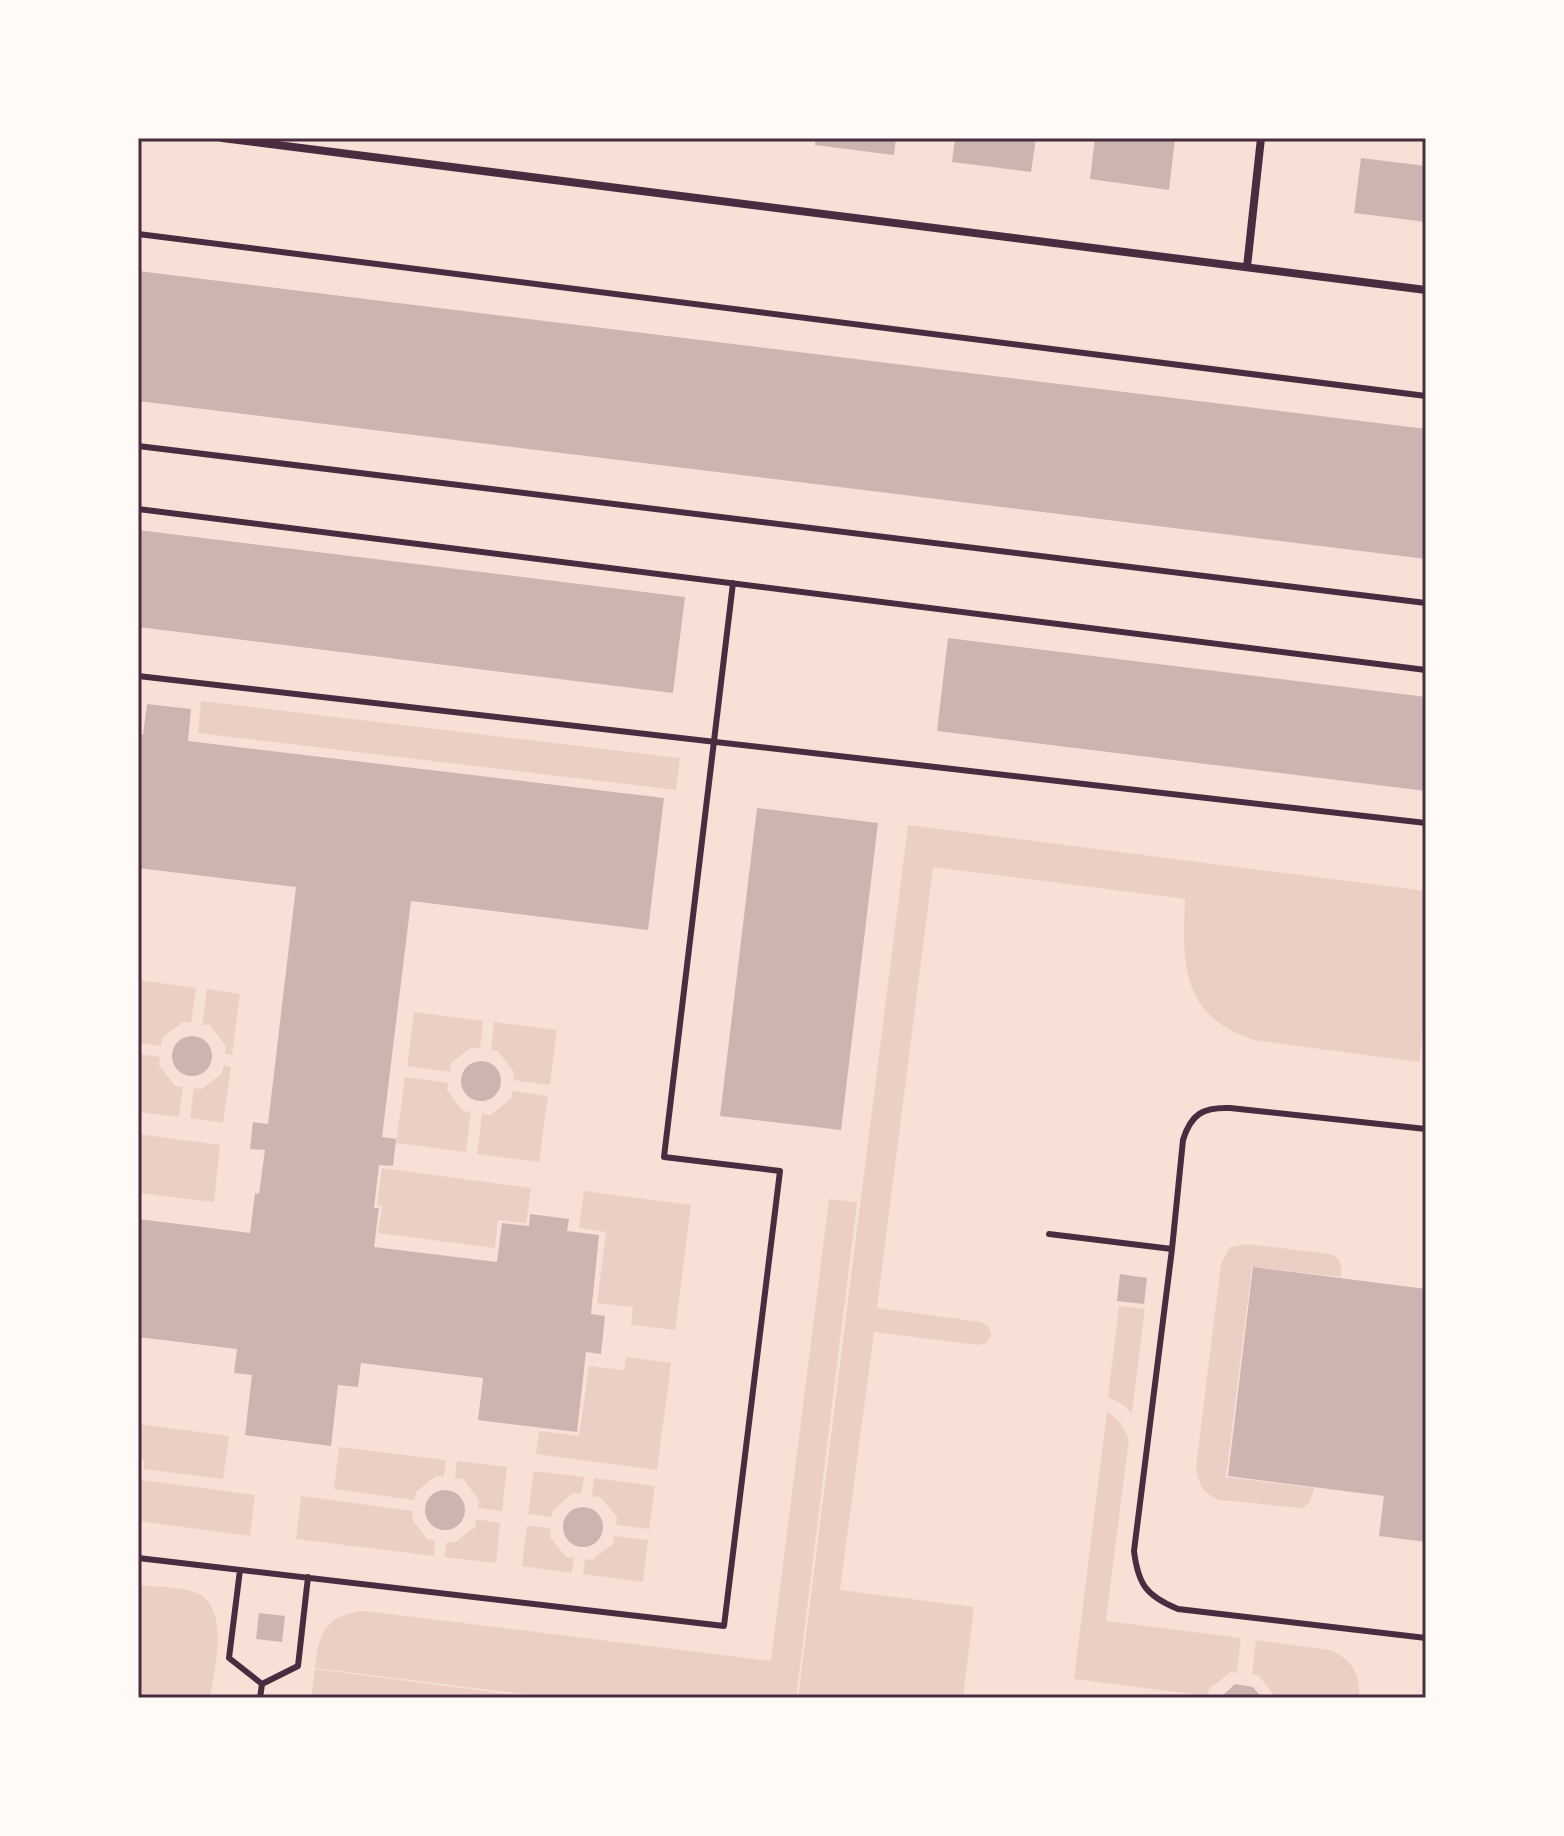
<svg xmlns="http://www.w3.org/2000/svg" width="1564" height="1836" font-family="'Roboto Condensed',sans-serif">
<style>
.green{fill:#ebcfc5}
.building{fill:#ccb4b1}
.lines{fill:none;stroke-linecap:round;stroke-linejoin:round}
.service{stroke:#4a2c40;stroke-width:6}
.minor{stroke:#4a2c40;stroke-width:8}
.neatline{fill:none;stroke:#4a2c40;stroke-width:3}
</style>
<rect width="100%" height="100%" fill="#f7e1d7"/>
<path class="green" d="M 201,701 L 680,758 L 676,790 L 198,733 Z
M 908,825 L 1426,891 L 1426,1008 L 1419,1062 L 1254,1040 C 1181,1016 1182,965 1185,899 L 933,867 L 877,1308 L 981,1322 L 989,1327 L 991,1335 L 986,1343 L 978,1345 L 874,1332 L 840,1590 L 974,1607 L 963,1698 L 798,1698 Z
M 138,980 L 196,988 L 191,1023 L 183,1022 L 162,1038 L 161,1046 L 138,1043 Z
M 207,989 L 240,994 L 232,1055 L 225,1054 L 226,1046 L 210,1025 L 202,1025 Z
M 414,1012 L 483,1021 L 480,1049 L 472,1047 L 451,1063 L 450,1072 L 407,1066 Z
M 494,1022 L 557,1030 L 550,1085 L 513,1080 L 514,1072 L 498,1051 L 491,1050 Z
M 138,1054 L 160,1057 L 159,1065 L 175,1086 L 183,1087 L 179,1117 L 138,1112 Z
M 224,1065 L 231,1067 L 223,1123 L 190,1118 L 194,1088 L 202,1089 L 222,1073 Z
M 405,1077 L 448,1083 L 447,1090 L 463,1111 L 471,1112 L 466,1152 L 396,1143 Z
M 512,1091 L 548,1096 L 539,1162 L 477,1154 L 482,1114 L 490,1115 L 511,1099 Z
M 138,1134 L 220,1145 L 214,1202 L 138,1193 Z
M 382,1168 L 531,1188 L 526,1223 L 498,1220 L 495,1248 L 378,1233 L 382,1206 L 377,1205 Z
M 584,1191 L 691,1205 L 675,1330 L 631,1325 L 633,1307 L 597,1303 L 606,1232 L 579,1228 Z
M 829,1199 L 857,1202 L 796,1698 L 555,1698 L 315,1668 C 319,1632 326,1614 365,1611 L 771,1661 Z
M 1248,1244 L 1331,1254 C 1342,1259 1342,1266 1341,1277 L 1252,1267 L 1226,1477 L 1314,1488 L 1310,1502 L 1302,1508 L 1219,1500 C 1201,1492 1199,1485 1196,1466 L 1221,1264 L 1230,1247 Z
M 1119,1306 L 1145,1309 L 1132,1413 L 1125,1406 L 1108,1397 Z
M 626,1357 L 671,1363 L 657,1470 L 536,1454 L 539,1431 L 579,1436 L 589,1366 L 624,1370 Z
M 1107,1412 L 1120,1422 L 1129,1439 L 1106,1621 L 1241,1638 L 1237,1673 L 1231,1672 L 1209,1689 L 1208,1696 L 1074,1679 Z
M 138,1424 L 229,1436 L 223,1479 L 144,1469 L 144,1461 L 138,1453 Z
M 339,1447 L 446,1460 L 444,1477 L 436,1476 L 416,1492 L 414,1500 L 334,1489 Z
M 457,1461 L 507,1467 L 502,1511 L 478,1508 L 479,1500 L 463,1479 L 455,1478 Z
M 534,1471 L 584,1477 L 581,1494 L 573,1493 L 553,1510 L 552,1517 L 528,1514 Z
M 594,1478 L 655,1486 L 649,1529 L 616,1525 L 617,1517 L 600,1497 L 592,1496 Z
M 142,1480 L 255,1495 L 250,1536 L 138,1521 L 138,1490 Z
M 301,1496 L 413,1511 L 412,1519 L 427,1539 L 435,1541 L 434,1556 L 296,1539 Z
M 476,1519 L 500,1523 L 496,1563 L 444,1557 L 447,1542 L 454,1543 L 475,1527 Z
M 527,1526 L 551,1528 L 550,1537 L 566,1557 L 574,1558 L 572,1573 L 522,1566 Z
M 614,1536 L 648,1540 L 643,1582 L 583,1574 L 585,1559 L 592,1560 L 613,1544 Z
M 138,1585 C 156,1587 185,1586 201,1595 C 229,1613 214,1671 210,1698 L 138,1698 Z
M 1256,1640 L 1329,1650 C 1351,1658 1361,1674 1359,1698 L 1276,1698 L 1259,1676 L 1252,1674 Z
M 315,1669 L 540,1698 L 311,1698 Z"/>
<path class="building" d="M 816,138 L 896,138 L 894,155 L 815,145 Z
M 955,138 L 1036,138 L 1031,172 L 952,162 Z
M 1095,138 L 1175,138 L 1169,190 L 1090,179 Z
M 1361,158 L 1426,166 L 1426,222 L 1354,213 Z
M 138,271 L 1426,429 L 1426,559 L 138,401 Z
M 138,530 L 685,597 L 673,693 L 138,627 Z
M 948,638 L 1426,697 L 1426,791 L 937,731 Z
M 147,704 L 191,709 L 188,741 L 664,798 L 648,930 L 411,901 L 382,1137 L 396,1139 L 393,1166 L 379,1165 L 374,1208 L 379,1208 L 374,1247 L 497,1262 L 502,1223 L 529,1226 L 530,1214 L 569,1219 L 567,1231 L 599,1235 L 591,1314 L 605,1316 L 601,1354 L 586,1352 L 577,1432 L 478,1420 L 483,1378 L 361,1363 L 358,1387 L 338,1385 L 331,1446 L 245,1435 L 252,1375 L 234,1373 L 237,1349 L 138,1337 L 138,1219 L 250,1233 L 255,1193 L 259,1194 L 265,1150 L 250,1149 L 253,1122 L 268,1124 L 296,887 L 138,868 L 138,735 L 143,735 Z
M 757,808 L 878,823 L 841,1130 L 720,1116 Z
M172 1056a20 20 0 1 1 40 0a20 20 0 1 1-40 0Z
M461 1081a20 20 0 1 1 40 0a20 20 0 1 1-40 0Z
M 1253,1267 L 1426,1289 L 1426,1542 L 1379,1536 L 1384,1496 L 1228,1476 Z
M 1120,1274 L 1147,1278 L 1144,1304 L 1117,1301 Z
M425 1510a20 20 0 1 1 40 0a20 20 0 1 1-40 0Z
M563 1527a20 20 0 1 1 40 0a20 20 0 1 1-40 0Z
M 259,1613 L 285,1616 L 282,1642 L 256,1639 Z
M 1235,1684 L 1253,1687 L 1262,1698 L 1220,1698 Z"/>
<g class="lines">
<path class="service" d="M 138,234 L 1426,396
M 138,446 L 1426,603
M 138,509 L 1426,670
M 138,676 L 1426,823
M 1049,1234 L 1172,1249 L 1134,1551 C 1138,1584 1146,1596 1178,1609 L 1426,1638
M 1172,1249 L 1183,1140 C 1191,1114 1203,1107 1230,1108 L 1426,1129
M 138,1558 L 724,1626 L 780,1171 L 664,1157 L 733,583
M 240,1570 L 229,1658 L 262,1684
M 262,1684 L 298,1666 L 308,1577
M 260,1698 L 262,1684"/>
<path class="minor" d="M 222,138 L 1426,290
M 1247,267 L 1261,138"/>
</g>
<rect width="1564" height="1836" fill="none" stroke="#fffaf5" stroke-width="280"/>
<rect x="140" y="140" width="1284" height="1556" class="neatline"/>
</svg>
